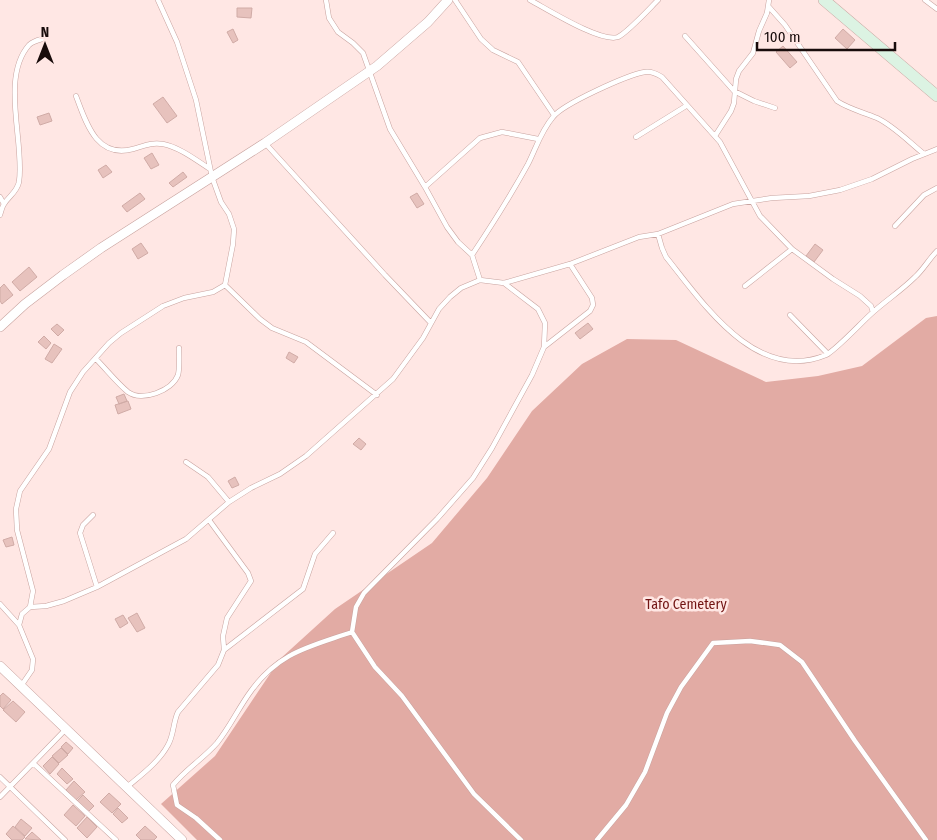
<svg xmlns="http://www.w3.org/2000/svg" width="937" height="840" font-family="'Fira Sans Condensed',sans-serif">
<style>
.green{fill:#e2aba4}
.building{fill:#e7c2bd;stroke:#d0aba6}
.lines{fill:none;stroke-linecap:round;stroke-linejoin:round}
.lane-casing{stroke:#c8a39f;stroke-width:5.5}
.street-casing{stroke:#c8a39f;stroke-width:10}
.secondary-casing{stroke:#c8a39f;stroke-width:12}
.lane{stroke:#fff;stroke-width:4.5}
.street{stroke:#fff;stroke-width:9}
.secondary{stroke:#dcf3e3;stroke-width:11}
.labels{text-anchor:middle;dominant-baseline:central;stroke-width:5;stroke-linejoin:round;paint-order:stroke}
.park-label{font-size:14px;fill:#721413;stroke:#ffe7e4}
</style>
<rect width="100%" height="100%" fill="#ffe7e4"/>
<path class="green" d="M 937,316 L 937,840 L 197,840 L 161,804 L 215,756 L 280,659 L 335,609 L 432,543 L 487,478 L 532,411 L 582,364 L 627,339 L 676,340 L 766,382 L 818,376 L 862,366 L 926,318 Z"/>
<path class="building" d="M 237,8 L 252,8 L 251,18 L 237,17 Z
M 233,29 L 238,40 L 233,43 L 227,32 Z
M 843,29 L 855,40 L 847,49 L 835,38 Z
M 783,46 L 797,62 L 790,68 L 776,52 Z
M 163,97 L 177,116 L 167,123 L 153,104 Z
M 49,113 L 52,121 L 40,125 L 37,117 Z
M 152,153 L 159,165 L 151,169 L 144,158 Z
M 106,165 L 112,172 L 103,178 L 98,170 Z
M 183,172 L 187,177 L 173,187 L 169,183 Z
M 140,193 L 145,199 L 127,212 L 122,206 Z
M 417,193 L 424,204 L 417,208 L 410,197 Z
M 141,243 L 148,253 L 138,259 L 132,249 Z
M 815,244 L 823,250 L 814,262 L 806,256 Z
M 29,267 L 37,277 L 20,291 L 12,282 Z
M 4,284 L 13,295 L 2,304 L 0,301 L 0,288 Z
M 588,323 L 593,329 L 580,339 L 575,333 Z
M 57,324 L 64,330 L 58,336 L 51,329 Z
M 44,336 L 51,343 L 46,349 L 38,342 Z
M 54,344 L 62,349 L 52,363 L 45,359 Z
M 289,352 L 298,357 L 294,363 L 286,358 Z
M 124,394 L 127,401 L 119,404 L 116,397 Z
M 128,401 L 131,409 L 118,414 L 115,405 Z
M 359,438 L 366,444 L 361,450 L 353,444 Z
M 235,477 L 239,485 L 232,488 L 228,481 Z
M 12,537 L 14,545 L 6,547 L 3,540 Z
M 137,613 L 145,628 L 137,632 L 128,618 Z
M 123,615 L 128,623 L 120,628 L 115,619 Z
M 3,693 L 11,700 L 3,709 L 0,706 L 0,696 Z
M 13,701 L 25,712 L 16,722 L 3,710 Z
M 66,742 L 73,748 L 68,754 L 61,747 Z
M 61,748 L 68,755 L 59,763 L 52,756 Z
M 52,757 L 59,764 L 50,774 L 43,766 Z
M 62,768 L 73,779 L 67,784 L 57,774 Z
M 74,781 L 85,792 L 76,800 L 66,790 Z
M 109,793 L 121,804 L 112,813 L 100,802 Z
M 83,795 L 94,806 L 88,812 L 77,801 Z
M 73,805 L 85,816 L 76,826 L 64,815 Z
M 118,808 L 128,818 L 122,823 L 113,814 Z
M 87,817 L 97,827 L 87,838 L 77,828 Z
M 21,819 L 32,828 L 25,836 L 15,827 Z
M 13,826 L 25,837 L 22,840 L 12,840 L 6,834 Z
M 145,826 L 157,837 L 154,840 L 141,840 L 136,835 Z
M 32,832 L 41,840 L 25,839 Z"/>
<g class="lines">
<g class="lane-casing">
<path id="lane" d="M 158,0 L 177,42 L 196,100 L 212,177 L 221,202 L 229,214 L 234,229 L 233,244 L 225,285
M 326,0 L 329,18 L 338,32 L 353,43 L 363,53 L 390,129 L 425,187 L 447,227 L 458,242 L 472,255 L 480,280
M 455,0 L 481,39 L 493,50 L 518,62 L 554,115
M 530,0 C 547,9 601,43 618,37 C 628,32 649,9 658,0
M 925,0 L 937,9
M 769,7 L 785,25 L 837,101 C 849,109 863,112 877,118 C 894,126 909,142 924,154
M 685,36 L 734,91 L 754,101 L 775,108
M 76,96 C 86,122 96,159 133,149 C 144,146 151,142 163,144 C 179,147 196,160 210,169
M 715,136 L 731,111 L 734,103 L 736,79 L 739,71 L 753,53 L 759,31 L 767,13 L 769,0
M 636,137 L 686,106
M 265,143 L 385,275 L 431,323
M 425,187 L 480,138 L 502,132 L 538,139
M 0,197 L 4,204
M 0,215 C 1,212 2,207 4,204 C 9,196 17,192 19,182 C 25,143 0,78 29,45 C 32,42 38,40 42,39
M 895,226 L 924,195 L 937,188
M 658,234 L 662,248 L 666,257 C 703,303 756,384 826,355 C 836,350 861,323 871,314 C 885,301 901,291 915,277 C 923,270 929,259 937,251
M 472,255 C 492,225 511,195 528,164 C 536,148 541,131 553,117 C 563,104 627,75 645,72 C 651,71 657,74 662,77 L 720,142 L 760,216 L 792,249 L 833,279 L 860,296 L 871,306 L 873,312
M 504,283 L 538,309 L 545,323 L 544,347 L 532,375 L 492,448 L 473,478 L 437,519 L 364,593 L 356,607 L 352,632 L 375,667 L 402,696 L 474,794 L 521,840
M 225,285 L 260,319 L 272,328 L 306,342 L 377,395
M 745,286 L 792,249
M 790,315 L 828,354
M 544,347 L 590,311 L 593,305 L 592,298 L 570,264
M 96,359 C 106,369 117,383 128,392 C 142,402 172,391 178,375 C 180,367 179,356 179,348
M 186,462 L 208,477 L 229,502
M 93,515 L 83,525 L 80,533 L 97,587
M 0,604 L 19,625
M 30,607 L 33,591 L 17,530 L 16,509 L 20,491 L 49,449 L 70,392 L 83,372 L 109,343 L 121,333 L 163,306 L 184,298 L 213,292 L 225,285
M 224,650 L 303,589 L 315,554 L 333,533
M 21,686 L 32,670 L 33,659 L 19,625 L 22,614 L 30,607 L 46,606 L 64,601 L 97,587 L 186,539 L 229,502 L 251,488 L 280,474 L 306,456 L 393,379 L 423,338 L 439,309 L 450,297 L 461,288 L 480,280 L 504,283 L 570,264 L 639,237 L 658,234 L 733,204 L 772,198 L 809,196 L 840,190 L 872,179 L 912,159 L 937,149
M 33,763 L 116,840
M 0,777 L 65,840
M 127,787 C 141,775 159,762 168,745 C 174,735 173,722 178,712 L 218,665 L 224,650 L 223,636 L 227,618 L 251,581 L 248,573 L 209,520
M 0,797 L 66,729
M 220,840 L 196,818 L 177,805 L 173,785 C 186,769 204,758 217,743 C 230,727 239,707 251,691 C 279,652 309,647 352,632
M 597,840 L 626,805 L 645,772 L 667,713 L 681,687 L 713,643 L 750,641 L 780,645 L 802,662 L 855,741 L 926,840"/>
</g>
<g class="street-casing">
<path id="street" d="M 0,327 L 25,304 L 63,275 L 101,248 L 265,143 L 377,66 L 428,22 L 448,0
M 0,666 L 182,840"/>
</g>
<g class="secondary-casing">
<path id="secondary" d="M 824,0 L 937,96"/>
</g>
<use href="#lane" class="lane"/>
<use href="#street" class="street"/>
<use href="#secondary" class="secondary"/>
</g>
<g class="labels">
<g class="park-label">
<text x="686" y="604">Tafo Cemetery</text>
</g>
</g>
<g transform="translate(45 45)" stroke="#ffe7e4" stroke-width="4" paint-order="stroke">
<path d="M0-4L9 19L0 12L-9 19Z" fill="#180c0b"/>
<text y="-8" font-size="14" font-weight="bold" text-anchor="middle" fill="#180c0b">N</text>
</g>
<path d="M757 42v8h138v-8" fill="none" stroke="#180c0b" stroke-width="2.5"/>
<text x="764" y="42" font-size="15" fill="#180c0b" stroke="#ffe7e4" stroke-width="4" paint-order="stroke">100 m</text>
</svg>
